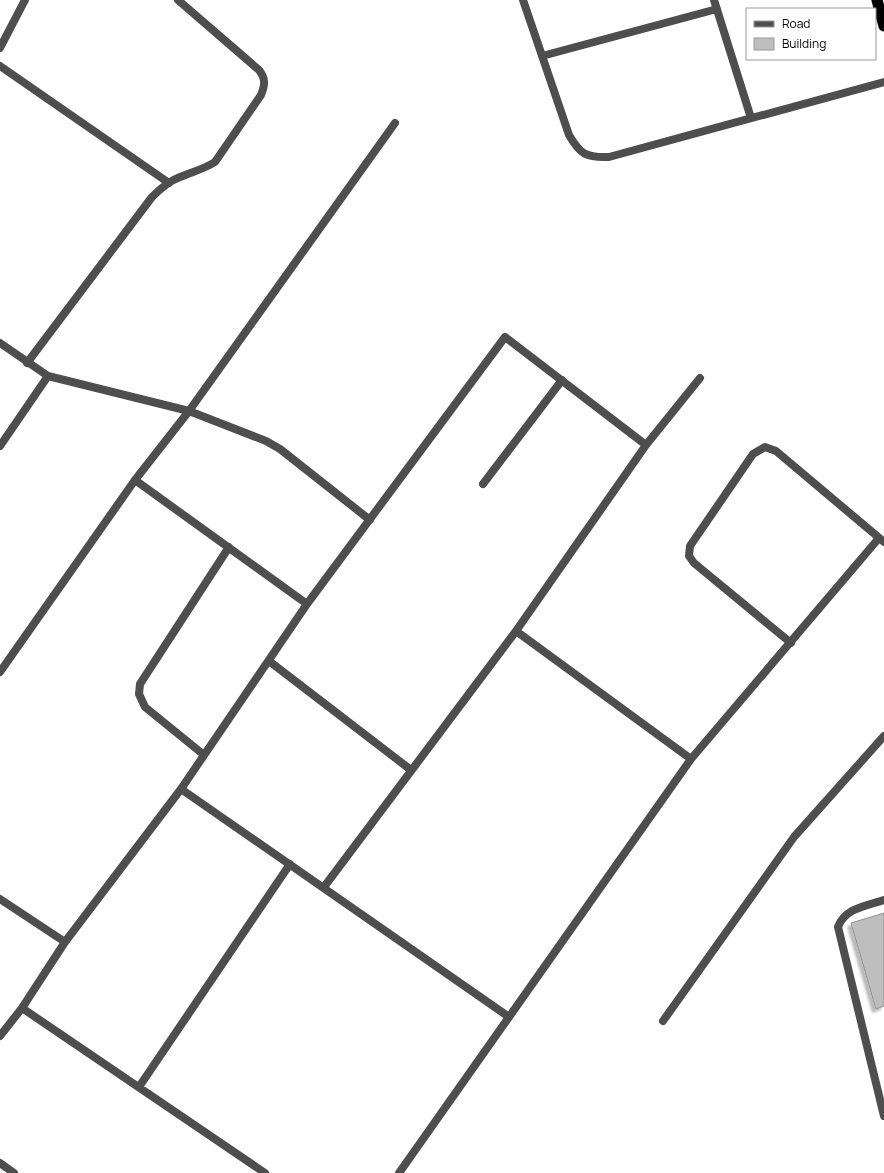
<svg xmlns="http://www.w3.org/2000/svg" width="884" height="1173" font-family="Manrope,sans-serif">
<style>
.building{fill:#bebebe;stroke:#929292;filter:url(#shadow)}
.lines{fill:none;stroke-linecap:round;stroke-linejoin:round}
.trunk-casing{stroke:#dbdbdb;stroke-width:12}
.service{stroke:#4e4e4e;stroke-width:8}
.minor{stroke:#4e4e4e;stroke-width:8}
.trunk{stroke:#000;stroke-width:11}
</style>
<defs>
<filter id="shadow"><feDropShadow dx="-3.5" dy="3.5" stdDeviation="1" flood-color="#0004"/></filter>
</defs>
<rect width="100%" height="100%" fill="#fff"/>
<path class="building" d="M 884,913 L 884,1006 L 876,1009 L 851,923 Z"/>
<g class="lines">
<g class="trunk-casing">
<path id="trunk" d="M 877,0 L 884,26"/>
</g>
<path class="service" d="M 523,0 L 569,135 C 580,154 586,158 609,157 L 884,82
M 714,0 L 751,118
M 542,56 L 717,9
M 884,900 C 866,906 845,908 838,927 L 884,1116"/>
<path class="minor" d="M 0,48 L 25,0
M 0,66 L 169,183
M 0,343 L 48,376 L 189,411 L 266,441 L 280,449 L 370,520
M 27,363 L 152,197 C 160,189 169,181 180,177 C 192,172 204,169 215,162 L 261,95 C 265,85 266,79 259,70 L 178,0
M 0,446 L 48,376
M 135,480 L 307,604
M 483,484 L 562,380
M 516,631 L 691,759
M 791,643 L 694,563 L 689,556 L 690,546 L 753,454 L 765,447 L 776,451 L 884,542
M 269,661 L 411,770
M 0,672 L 135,480 L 189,411 L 395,123
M 204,755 L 145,707 L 139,694 L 140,684 L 229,547
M 181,789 L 509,1017
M 324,887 L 516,631 L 646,445 L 700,378
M 0,899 L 65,942
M 22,1008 L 265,1173
M 663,1021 L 794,837 L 884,736
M 0,1036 L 22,1008 L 65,942 L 181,789 L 307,604 L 505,337 L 646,445
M 139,1087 L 290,864
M 0,1163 L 14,1173
M 399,1173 L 691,759 L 879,538"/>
<use href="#trunk" class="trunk"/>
</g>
<rect x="746" y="8" width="130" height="52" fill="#ffffff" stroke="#999999"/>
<rect x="754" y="21" width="20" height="6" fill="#4e4e4e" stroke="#999999"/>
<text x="782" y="28" font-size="12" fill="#000000">Road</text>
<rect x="754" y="38" width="20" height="12" fill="#bebebe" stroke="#999999"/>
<text x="782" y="48" font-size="12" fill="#000000">Building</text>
</svg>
